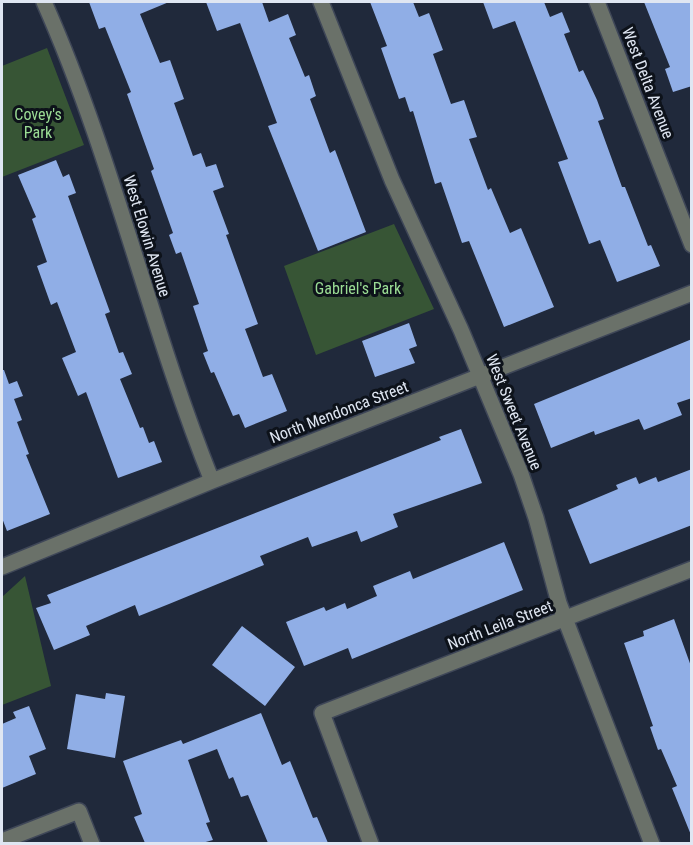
<svg xmlns="http://www.w3.org/2000/svg" width="693" height="845" font-family="'Roboto Condensed',sans-serif">
<style>
.green{fill:#375535}
.building{fill:#90aee6}
.lines{fill:none;stroke-linecap:round;stroke-linejoin:round}
.minor-casing{stroke:#3f4758;stroke-width:18}
.minor{stroke:#6a7169;stroke-width:15}
.labels{text-anchor:middle;dominant-baseline:central;stroke-width:6;stroke-linejoin:round;paint-order:stroke}
.street-label{font-size:16px;fill:#dfe6f2;stroke:#0d121a}
.park-label{font-size:16px;fill:#9bdd94;stroke:#0d121a}
</style>
<rect width="100%" height="100%" fill="#20293b"/>
<path class="green" d="M 47,48 L 84,145 L 2,177 L 2,66 Z
M 394,224 L 434,309 L 316,355 L 284,266 Z
M 25,576 L 51,686 L 2,705 L 2,597 Z"/>
<path class="building" d="M 89,2 L 169,2 L 140,14 L 160,63 L 170,60 L 184,99 L 174,103 L 193,156 L 201,153 L 206,167 L 216,164 L 224,187 L 213,191 L 229,234 L 226,235 L 258,324 L 245,329 L 263,377 L 272,374 L 287,411 L 245,428 L 239,414 L 233,416 L 214,372 L 211,373 L 203,353 L 208,351 L 193,306 L 199,304 L 181,252 L 176,254 L 169,235 L 173,233 L 151,171 L 154,169 L 127,94 L 131,92 L 105,27 L 99,29 Z
M 206,2 L 262,2 L 269,22 L 288,14 L 296,35 L 289,38 L 305,77 L 309,75 L 316,96 L 310,99 L 330,153 L 335,150 L 366,232 L 318,251 L 268,126 L 277,123 L 240,23 L 217,31 Z
M 370,2 L 413,2 L 419,17 L 429,13 L 443,50 L 433,54 L 451,104 L 464,100 L 477,137 L 469,139 L 488,190 L 491,188 L 510,233 L 521,228 L 554,307 L 504,327 L 469,241 L 462,243 L 441,182 L 435,184 L 413,111 L 410,112 L 405,97 L 399,99 L 381,48 L 387,46 Z
M 483,2 L 544,2 L 550,17 L 562,12 L 570,32 L 564,34 L 579,72 L 583,70 L 597,100 L 604,119 L 598,121 L 622,187 L 625,187 L 648,246 L 651,245 L 660,266 L 617,282 L 600,240 L 589,244 L 558,162 L 568,159 L 515,21 L 493,29 Z
M 644,2 L 692,2 L 692,86 L 673,92 L 665,69 L 670,67 Z
M 56,160 L 63,177 L 69,174 L 76,193 L 68,196 L 110,312 L 105,314 L 119,353 L 123,352 L 132,374 L 120,379 L 140,428 L 143,427 L 149,443 L 154,441 L 162,462 L 118,478 L 86,392 L 78,396 L 62,358 L 76,352 L 57,302 L 51,305 L 37,266 L 47,262 L 32,219 L 36,217 L 18,175 Z
M 409,323 L 417,346 L 409,349 L 415,363 L 375,377 L 362,341 Z
M 692,339 L 692,398 L 677,403 L 682,415 L 644,430 L 639,419 L 595,435 L 594,431 L 551,448 L 534,404 Z
M 2,370 L 4,370 L 9,384 L 17,381 L 23,396 L 14,399 L 22,420 L 17,422 L 29,454 L 26,455 L 50,514 L 7,531 L 2,518 Z
M 461,429 L 482,483 L 393,514 L 398,527 L 361,542 L 357,531 L 312,547 L 308,537 L 260,556 L 264,565 L 169,604 L 139,616 L 135,605 L 86,626 L 90,635 L 54,650 L 36,608 L 51,603 L 47,595 L 441,440 L 439,437 Z
M 692,469 L 692,525 L 590,564 L 568,510 L 618,489 L 616,485 L 636,477 L 639,484 L 656,477 L 658,482 Z
M 504,542 L 523,590 L 352,659 L 348,648 L 304,666 L 286,622 L 324,607 L 326,611 L 345,603 L 347,609 L 377,596 L 373,586 L 410,571 L 413,579 Z
M 674,619 L 692,669 L 691,835 L 672,788 L 677,786 L 661,749 L 658,750 L 650,727 L 653,726 L 624,643 L 644,636 L 643,631 Z
M 242,626 L 295,667 L 265,706 L 212,665 Z
M 106,693 L 125,696 L 115,758 L 67,749 L 76,694 L 105,699 Z
M 29,706 L 46,749 L 29,756 L 36,774 L 2,788 L 2,724 L 16,718 L 13,712 Z
M 261,713 L 282,765 L 290,761 L 313,818 L 317,817 L 328,843 L 268,843 L 248,795 L 241,797 L 233,777 L 229,779 L 217,749 L 188,760 L 210,822 L 206,823 L 213,840 L 202,843 L 145,843 L 134,817 L 142,814 L 123,761 L 181,740 L 183,744 Z"/>
<g class="lines">
<g class="minor-casing">
<path id="minor" d="M 44,2 C 113,157 149,324 212,481
M 321,2 L 392,180 L 461,330 L 521,474 L 536,518 L 559,603 L 652,844
M 597,2 L 692,245
M 2,567 L 212,481 L 692,293
M 2,841 L 79,811 L 92,844
M 371,844 L 322,713 L 692,569"/>
</g>
<use href="#minor" class="minor"/>
</g>
<g class="labels">
<g class="street-label">
<text transform="translate(648 83) rotate(69)">West Delta Avenue</text>
<text transform="translate(147 236) rotate(73)">West Elowin Avenue</text>
<text transform="translate(339 412) rotate(-21)">North Mendonca Street</text>
<text transform="translate(514 412) rotate(68)">West Sweet Avenue</text>
<text transform="translate(500 625) rotate(-21)">North Leila Street</text>
</g>
<g class="park-label">
<text x="38" y="114">Covey's<tspan x="38" dy="18">Park</tspan></text>
<text x="358" y="288">Gabriel's Park</text>
</g>
</g>
<rect width="693" height="845" fill="none" stroke="#dfe6f2" stroke-width="6"/>
</svg>
